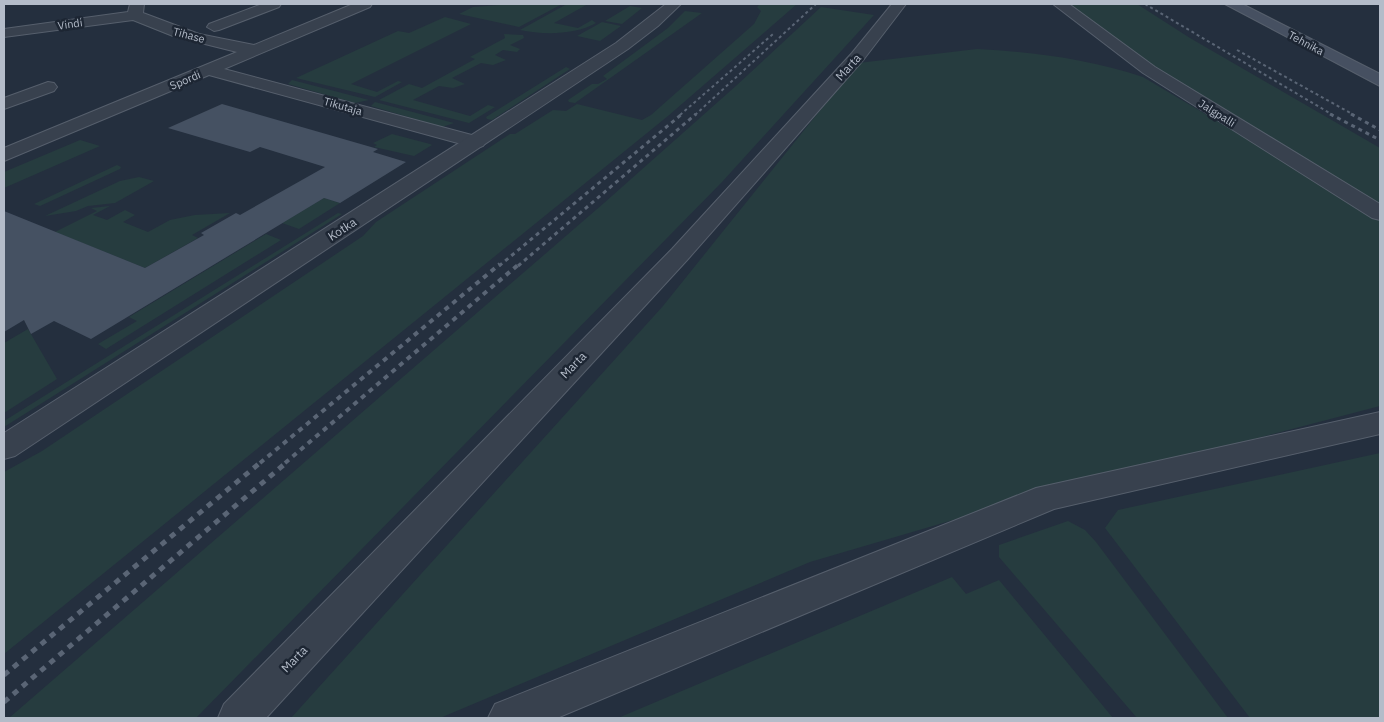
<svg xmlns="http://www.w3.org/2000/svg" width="1384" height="722" font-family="'IBM Plex Sans',sans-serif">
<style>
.green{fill:#263c3f}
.building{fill:#455162}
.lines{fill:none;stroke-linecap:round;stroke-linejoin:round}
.minor-casing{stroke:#565f6c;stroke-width:2}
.tertiary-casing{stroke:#565f6c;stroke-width:2}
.secondary-casing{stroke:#565f6c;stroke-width:2}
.minor{fill:#38414e;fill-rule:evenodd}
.tertiary{fill:#38414e;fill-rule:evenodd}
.secondary{fill:#465061;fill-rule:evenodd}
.rail-far3{stroke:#5a6575;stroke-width:2;stroke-dasharray:3 3;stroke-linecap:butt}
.rail-far2{stroke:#5a6575;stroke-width:3;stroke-dasharray:4 4;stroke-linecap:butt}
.rail-far1{stroke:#5a6575;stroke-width:4;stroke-dasharray:5 5;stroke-linecap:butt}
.rail{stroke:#5a6575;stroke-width:5;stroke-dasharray:6 6;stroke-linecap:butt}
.labels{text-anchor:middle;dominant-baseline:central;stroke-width:5;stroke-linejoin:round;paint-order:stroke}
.far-street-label{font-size:11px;fill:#b4bcc9;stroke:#1d2633}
.street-label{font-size:12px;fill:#b4bcc9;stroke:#1d2633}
</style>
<rect width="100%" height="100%" fill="#242f3e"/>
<path class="green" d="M 515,4 L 562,4 L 519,27 L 459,14 L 473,7 Z
M 567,4 L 588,4 L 554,23 L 578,28 L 592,20 L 596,23 C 575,35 543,35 520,30 Z
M 760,4 L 797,4 L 668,116 L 4,654 L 4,472 L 42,451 L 363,236 L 376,222 L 510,134 L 515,134 L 553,110 L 566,111 L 577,104 L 642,120 L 651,115 L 754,24 L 761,11 L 757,7 Z
M 1068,4 L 1137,4 L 1190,38 L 1380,148 L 1380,204 L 1152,66 Z
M 630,6 L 642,8 L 622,24 L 605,21 Z
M 821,7 L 874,15 L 722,182 L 196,718 L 9,718 L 604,203 L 737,85 Z
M 685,11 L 702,13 L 575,103 L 569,102 L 568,100 L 592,84 L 598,84 L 607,79 L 603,76 L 668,28 Z
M 445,17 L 471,24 L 351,84 L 377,92 L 398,81 L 402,82 L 375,97 L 296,78 L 398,31 L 409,33 Z
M 602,22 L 621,26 L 600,41 L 577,36 Z
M 504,34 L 523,35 L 524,38 L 510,45 L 520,49 L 517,52 L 503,50 L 495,55 L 506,60 L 493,65 L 481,63 L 452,78 L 465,84 L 453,88 L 439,86 L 413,100 L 470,116 L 488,105 L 495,107 L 469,123 L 379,100 L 409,84 L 422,88 L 475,59 L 470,57 L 505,38 Z
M 977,49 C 1035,52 1088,59 1143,77 L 1380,218 L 1380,406 L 1018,501 L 810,562 L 440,718 L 291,718 L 663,306 L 858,63 Z
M 566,67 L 570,69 L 492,120 L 487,119 L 486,117 Z
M 292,80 L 369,100 L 355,103 L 288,84 Z
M 375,102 L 454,123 L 442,127 L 371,106 Z
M 392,134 L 430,144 L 432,145 L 414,156 L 374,147 L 377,145 L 373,143 Z
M 80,140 L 100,146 L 4,188 L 4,172 Z
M 117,165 L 121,167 L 120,169 L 40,206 L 34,204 Z
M 139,177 L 154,181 L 115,203 L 88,206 L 76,211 L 45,216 L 120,181 Z
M 324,198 L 340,203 L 299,229 L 282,223 Z
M 110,206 L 93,215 L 107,220 L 125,210 L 135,215 L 123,222 L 148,232 L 170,220 L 195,215 L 230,213 L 192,235 L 198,238 L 145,268 L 55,232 L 97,211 L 91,208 Z
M 338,213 L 342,214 L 4,427 L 4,421 Z
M 266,234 L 281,240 L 106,349 L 98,344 L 137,321 L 129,317 Z
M 28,329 L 57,379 L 4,413 L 4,343 Z
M 1380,453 L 1380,718 L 1250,718 L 1105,528 L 1118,510 Z
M 1068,521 L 1085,530 L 1096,542 L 1228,718 L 1137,718 L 999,557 L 999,545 Z
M 952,577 L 966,594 L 999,580 L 1113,718 L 618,718 Z"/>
<path class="building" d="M 222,104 L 378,149 L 373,152 L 406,162 L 340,203 L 324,198 L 91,339 L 54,321 L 31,334 L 24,320 L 4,332 L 4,211 L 145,268 L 204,235 L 201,233 L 236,213 L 240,215 L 325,167 L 260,147 L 250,152 L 168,128 Z"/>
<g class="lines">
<g class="minor-casing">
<path id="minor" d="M 130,4 L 144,4 L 143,13 L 199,34 L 254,45 L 353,4 L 372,4 L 370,7 L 224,69 L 483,138 L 486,142 L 483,146 L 476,148 L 209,75 L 4,161 L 4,148 L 237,52 L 173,36 L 133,20 L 4,37 L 4,29 L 128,12 Z
M 262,4 L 281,4 L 279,7 L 219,30 L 214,31 L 207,27 L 209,24 Z
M 892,4 L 906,4 L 864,59 L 688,259 L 266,718 L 218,718 L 224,704 L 672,249 L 852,53 Z
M 1053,4 L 1069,4 L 1155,67 L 1380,204 L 1380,220 L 1372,218 L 1143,73 Z
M 48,82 L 54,83 L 57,87 L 54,91 L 4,109 L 4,98 Z
M 1380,412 L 1380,434 L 1054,509 L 557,718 L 488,718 L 495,704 L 1036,488 Z"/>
</g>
<g class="tertiary-casing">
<path id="tertiary" d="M 666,4 L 681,4 L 658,26 L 628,49 L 15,456 L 4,459 L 4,433 L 616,43 Z"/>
</g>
<g class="secondary-casing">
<path id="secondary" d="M 1225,4 L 1242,4 L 1380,74 L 1380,86 Z"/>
</g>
<use href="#minor" class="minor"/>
<use href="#tertiary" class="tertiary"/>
<use href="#secondary" class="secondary"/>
<path class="rail-far3" d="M 1145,4 L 1333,115
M 1237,50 L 1354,115
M 680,115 L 773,34
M 695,115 L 816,4"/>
<path class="rail-far2" d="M 1330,114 L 1380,140
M 1351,114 L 1380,130
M 499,266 L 682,114
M 518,266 L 696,114"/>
<path class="rail-far1" d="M 260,463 L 500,264
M 285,463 L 519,264"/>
<path class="rail" d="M 4,675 L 261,462
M 4,702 L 287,462"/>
</g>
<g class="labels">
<g class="far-street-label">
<text transform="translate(70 24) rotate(-8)">Vindi</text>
<text transform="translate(189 35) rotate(15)">Tihase</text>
<text transform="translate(1306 43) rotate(28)">Tehnika</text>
<text transform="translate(185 80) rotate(-23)">Spordi</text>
<text transform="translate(343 106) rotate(16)">Tikutaja</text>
<text transform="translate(1217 113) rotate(32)">Jalgpalli</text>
</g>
<g class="street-label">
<text transform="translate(848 67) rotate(-48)">Marta</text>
<text transform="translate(342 229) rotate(-33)">Kotka</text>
<text transform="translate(573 365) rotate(-46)">Marta</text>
<text transform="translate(294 659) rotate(-46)">Marta</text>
</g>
</g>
<rect width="1384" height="722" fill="none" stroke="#b4bcc9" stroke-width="10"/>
</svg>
